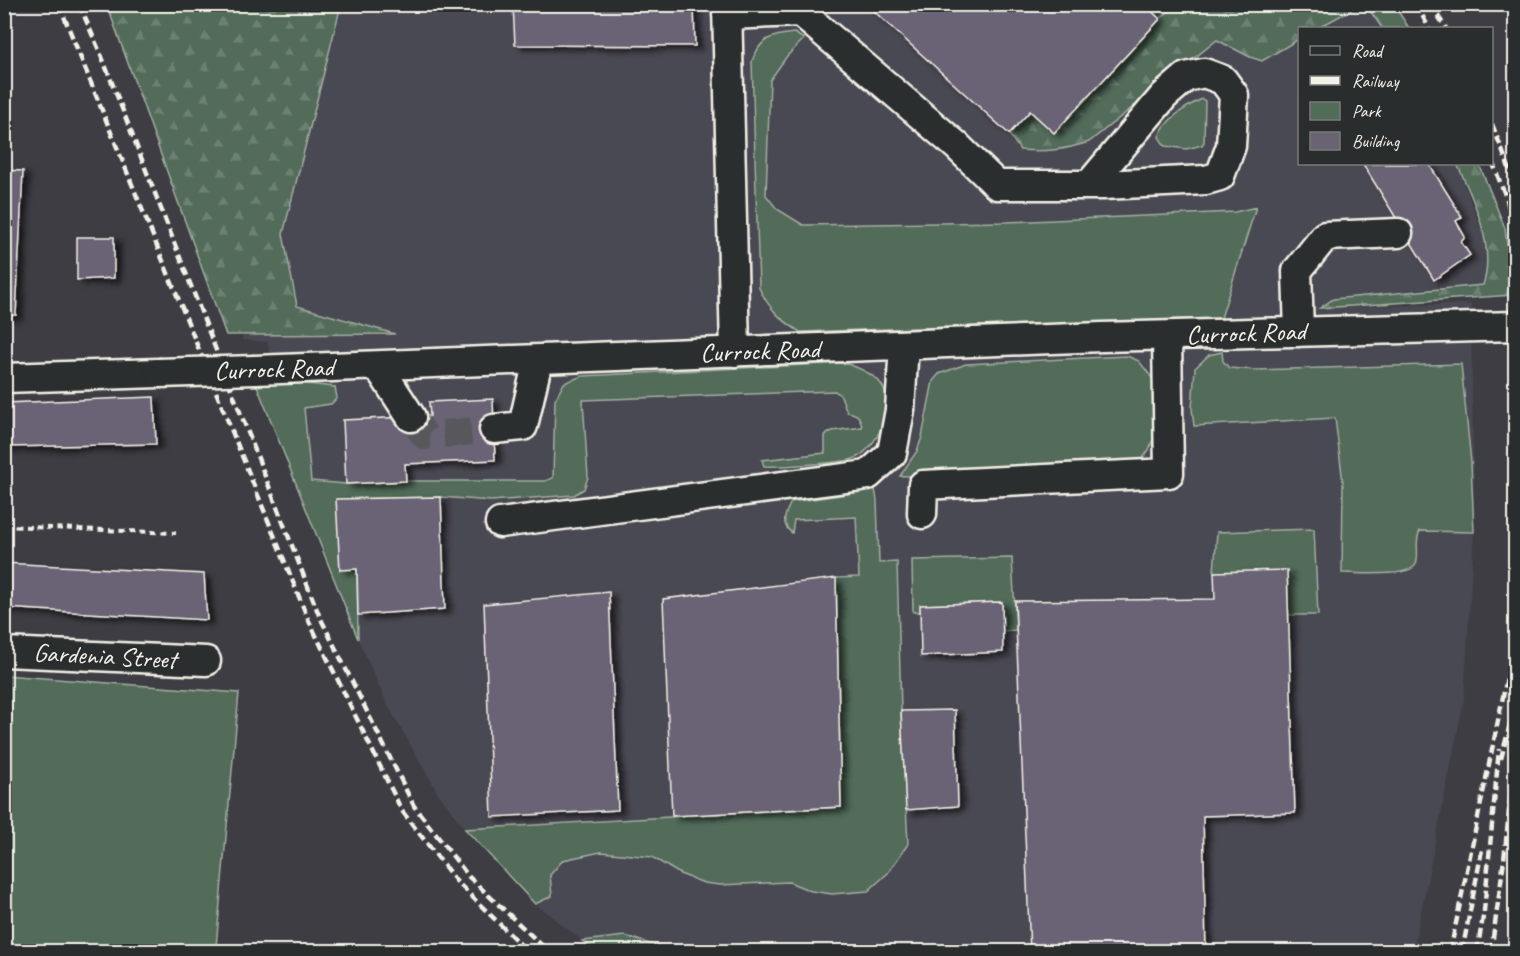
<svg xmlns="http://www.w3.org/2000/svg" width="1520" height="956" font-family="Caveat,sans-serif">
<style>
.built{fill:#4a4852}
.green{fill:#526c5a;stroke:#a3aea1;stroke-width:1.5}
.forest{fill:url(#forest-firs);stroke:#a3aea1;stroke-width:1.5}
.building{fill:#696374;stroke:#f4f1e8;stroke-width:1.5;filter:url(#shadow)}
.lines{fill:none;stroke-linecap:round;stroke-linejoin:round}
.minor-tunnel{stroke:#58585c;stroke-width:28;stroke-dasharray:28 14;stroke-linecap:butt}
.minor-casing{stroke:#f4f1e8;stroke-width:33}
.path{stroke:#f4f1e8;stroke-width:4;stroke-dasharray:6 4.5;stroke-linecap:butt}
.minor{stroke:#2a2d2e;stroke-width:28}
.rail{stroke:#f4f1e8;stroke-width:4.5;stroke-dasharray:9 4.5;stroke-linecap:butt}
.minor-bridge-casing{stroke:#f4f1e8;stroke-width:33;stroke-linecap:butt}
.minor-bridge{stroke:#2a2d2e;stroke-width:28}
.labels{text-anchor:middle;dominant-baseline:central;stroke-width:4.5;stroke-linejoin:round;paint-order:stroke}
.street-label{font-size:26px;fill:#f4f1e8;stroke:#2a2d2e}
</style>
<defs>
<pattern id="forest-firs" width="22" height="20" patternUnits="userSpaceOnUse" patternTransform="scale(1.5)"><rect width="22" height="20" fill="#526c5a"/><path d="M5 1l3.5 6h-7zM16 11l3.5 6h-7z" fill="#6c8172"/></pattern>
<filter id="shadow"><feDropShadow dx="6" dy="4" stdDeviation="3" flood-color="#0009"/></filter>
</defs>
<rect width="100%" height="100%" fill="#3d3d43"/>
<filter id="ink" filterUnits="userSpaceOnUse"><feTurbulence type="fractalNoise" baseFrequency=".0167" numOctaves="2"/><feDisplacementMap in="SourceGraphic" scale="12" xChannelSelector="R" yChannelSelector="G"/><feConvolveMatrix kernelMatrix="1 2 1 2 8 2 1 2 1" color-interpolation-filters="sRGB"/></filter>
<g filter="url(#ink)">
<path class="built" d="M 141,5 L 1177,5 L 1054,133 L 1009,134 L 1089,142 L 1217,40 L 1262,61 L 1299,39 L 1300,164 L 1457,164 L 1487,245 L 1486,285 L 1321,307 L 1471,304 L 1474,532 L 1464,700 L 1413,951 L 596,951 L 535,904 L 465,829 L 438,793 L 388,706 L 358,639 L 255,381 L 271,380 L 268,342 L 242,340 L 245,326 Z
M 1360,5 L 1366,5 L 1382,28 L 1318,28 Z"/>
<path class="green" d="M 794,33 L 804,39 L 787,56 L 770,80 L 766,195 L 777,209 L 803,225 L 1007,222 L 1235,212 L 1256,207 L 1221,318 L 800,332 C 780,319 770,310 759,288 L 752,61 C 761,38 769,36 794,33 Z
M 1202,99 L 1205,101 L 1204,142 L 1202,145 L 1186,149 L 1165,146 L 1159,137 C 1164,120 1187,106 1202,99 Z
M 1222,352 L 1223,361 L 1229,368 L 1256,370 L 1461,364 L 1471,462 L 1474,532 L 1420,531 C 1414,541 1420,553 1416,564 C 1410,578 1355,573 1342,573 L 1343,483 L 1335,418 L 1194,426 L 1192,408 L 1195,368 L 1209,355 Z
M 1127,356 L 1139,361 L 1156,383 L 1158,425 L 1149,450 L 1142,459 L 1127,467 L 1060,472 L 900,476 L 917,451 L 922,437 L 933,381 L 939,374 L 966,364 Z
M 844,363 C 857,367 876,374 883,387 C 895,410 877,447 856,458 C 847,463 777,467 764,466 L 762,460 L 825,453 L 825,435 L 832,431 L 862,427 C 860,416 858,414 847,412 L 841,396 L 835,391 L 583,400 L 588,477 L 584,489 L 574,495 L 491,501 L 441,497 L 337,499 L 340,569 L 357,569 L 358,639 L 255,381 L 271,380 L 335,387 L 337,398 L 331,404 L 304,408 L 311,481 L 346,484 L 406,481 L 545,481 L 553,478 L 555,400 L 564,383 L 582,376 Z
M 874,484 L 877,500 L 879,563 L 897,562 L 901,711 L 908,844 L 888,873 L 868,891 L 832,894 L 811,891 L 789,882 L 720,885 L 704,883 L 680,874 L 652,857 L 601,852 L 563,860 L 550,875 L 552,896 L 535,904 L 465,829 L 841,807 L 836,578 L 859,577 L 856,517 L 794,520 L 792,533 C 780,524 785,514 791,502 L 861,492 L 860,485 Z
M 1314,529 L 1318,615 L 1288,615 L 1214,572 L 1217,532 Z
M 1012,558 L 1016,630 L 1003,631 L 1002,602 L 921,605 L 920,612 L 913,612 L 912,560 Z
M 4,675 L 239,693 L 216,947 L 222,951 L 5,951 Z
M 625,936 L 660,947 L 665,951 L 596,951 L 582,941 Z"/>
<path class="forest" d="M 107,5 L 341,5 L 283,234 L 297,306 L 395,334 L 226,335 Z
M 1176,5 L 1360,5 L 1318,28 L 1300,28 L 1299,39 L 1262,61 L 1250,57 L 1217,40 L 1089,142 C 1064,150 1047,152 1020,150 L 1009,134 L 1030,111 L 1054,133 L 1160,19 Z
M 1366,5 L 1394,5 L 1409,28 L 1382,28 Z
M 1457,164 L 1479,164 L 1505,228 L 1513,295 L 1320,308 L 1333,299 L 1483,285 C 1496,247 1473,198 1457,164 Z"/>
<path class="building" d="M 513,4 L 694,4 L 695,46 L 515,45 Z
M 866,4 L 1144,4 L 1160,19 L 1054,133 L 1030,111 L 1009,134 Z
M 1363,164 L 1429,164 L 1462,217 L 1456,221 L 1465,237 L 1461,242 L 1470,255 L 1434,280 Z
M 4,170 L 23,171 L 16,315 L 4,316 Z
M 77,237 L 114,237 L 114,278 L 77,280 Z
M 154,397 L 156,444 L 4,447 L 4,403 Z
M 493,399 L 495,460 L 405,464 L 406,481 L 346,484 L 343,420 L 430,416 L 429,402 Z
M 441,497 L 445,609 L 358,615 L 357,569 L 340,570 L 336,499 Z
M 4,563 L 204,574 L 207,620 L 4,608 Z
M 1287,570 L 1295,813 L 1203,816 L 1206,952 L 1030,952 L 1015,601 L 1215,599 L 1214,572 Z
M 836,578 L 841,807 L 672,816 L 663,599 Z
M 609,592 L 618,810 L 492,817 L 484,604 Z
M 1002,602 L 1003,652 L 921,656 L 920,605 Z
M 955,710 L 958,806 L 906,810 L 901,711 Z"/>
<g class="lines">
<path class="minor-tunnel" d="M 411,417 L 425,436 L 494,429"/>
<g class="minor-casing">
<path id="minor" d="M 727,4 L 735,352
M 727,15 L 800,12 L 957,146 L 997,185 L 1103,185 L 1206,180 L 1220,176 L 1231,146 L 1234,95 L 1223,80 L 1204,73 L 1186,77 L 1164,96 L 1089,185
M 1299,332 L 1297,271 L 1325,236 L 1398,233
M 378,366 L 411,417
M 255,370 L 1102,337 L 1516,326
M 4,378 L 159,373
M 494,429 L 523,426 L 538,360
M 922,514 L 923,485 L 1169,473 L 1167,336
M 500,523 L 868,475 L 892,453 L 900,410 L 904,345
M 4,652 L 206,661"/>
</g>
<path class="path" d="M 4,526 L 176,533"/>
<use href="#minor" class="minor"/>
<path class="rail" d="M 59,4 L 308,619 L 402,811 L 456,881 L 528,952
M 79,4 L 102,57 L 319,615 L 414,806 L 469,877 L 549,952
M 1416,4 L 1429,28
M 1430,4 L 1446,28
M 1492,124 L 1516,186
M 1492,161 L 1507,200 L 1516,241
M 1501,759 L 1516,701
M 1450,952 L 1516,634
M 1462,952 L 1482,850
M 1477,952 L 1484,911 L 1499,749
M 1491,952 L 1504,860 L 1516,744"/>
<g class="minor-bridge-casing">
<path id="minor-bridge" d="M 159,373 L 255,370"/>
</g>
<use href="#minor-bridge" class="minor-bridge"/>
</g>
</g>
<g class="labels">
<g class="street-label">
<text transform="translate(1246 333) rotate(-2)">Currock Road</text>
<text transform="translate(760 351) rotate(-2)">Currock Road</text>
<text transform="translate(274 369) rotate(-2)">Currock Road</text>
<text transform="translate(105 656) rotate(3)">Gardenia Street</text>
</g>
</g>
<rect width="1520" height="956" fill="none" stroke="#2a2d2e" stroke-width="24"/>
<rect x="12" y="12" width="1496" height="932" fill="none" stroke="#f4f1e8" stroke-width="2" filter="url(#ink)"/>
<rect x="1298" y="27" width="195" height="138" fill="#2a2d2e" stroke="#7b7b78" stroke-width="1.5"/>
<rect x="1310" y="46" width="30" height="9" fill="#2a2d2e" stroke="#7b7b78" stroke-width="1.5"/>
<text x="1352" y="57" font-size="18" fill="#f4f1e8">Road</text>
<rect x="1310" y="76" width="30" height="9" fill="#f4f1e8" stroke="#7b7b78" stroke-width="1.5"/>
<text x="1352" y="87" font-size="18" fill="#f4f1e8">Railway</text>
<rect x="1310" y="102" width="30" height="18" fill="#526c5a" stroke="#7b7b78" stroke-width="1.5"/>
<text x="1352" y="117" font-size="18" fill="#f4f1e8">Park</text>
<rect x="1310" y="132" width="30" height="18" fill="#696374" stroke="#7b7b78" stroke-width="1.5"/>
<text x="1352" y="147" font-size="18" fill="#f4f1e8">Building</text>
</svg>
